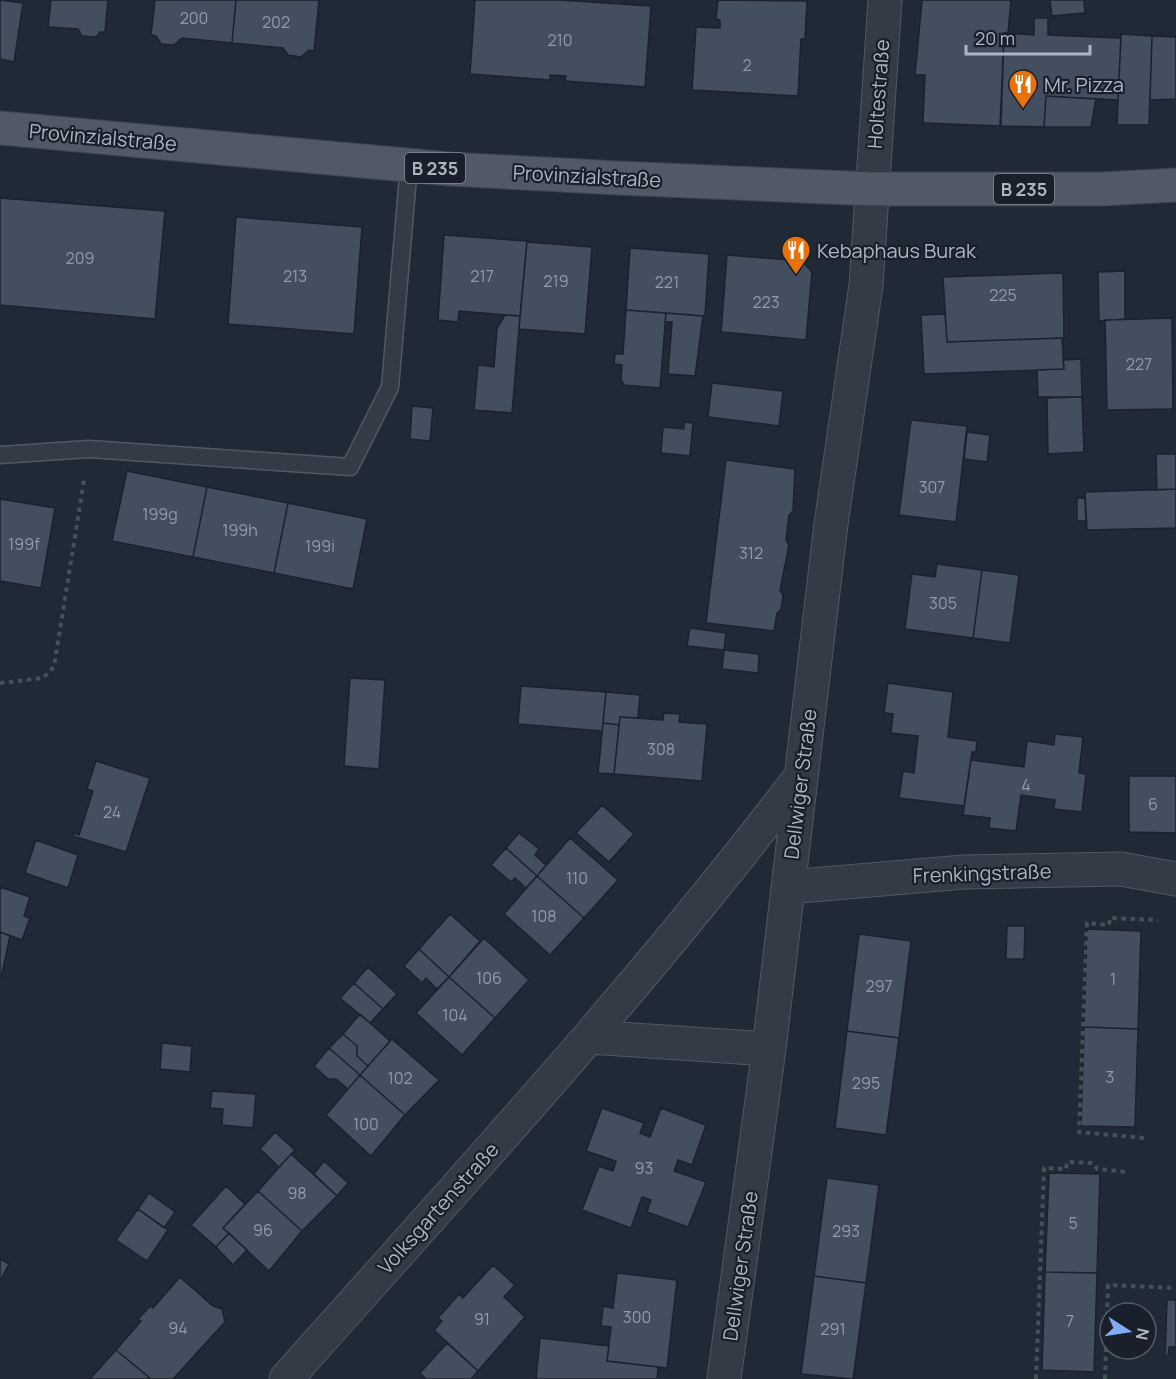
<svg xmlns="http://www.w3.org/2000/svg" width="1176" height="1379" font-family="Manrope,sans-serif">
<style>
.building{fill:#434e5e;stroke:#1b222d;stroke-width:1.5}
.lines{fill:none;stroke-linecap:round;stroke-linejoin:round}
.service-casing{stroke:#515864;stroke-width:19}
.minor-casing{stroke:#515864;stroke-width:35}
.primary-casing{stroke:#3d4450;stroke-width:35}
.path{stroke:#415356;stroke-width:4;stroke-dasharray:4.5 4.5;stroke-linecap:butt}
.service{stroke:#333b46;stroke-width:16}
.minor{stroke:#333b46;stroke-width:33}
.primary{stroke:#515967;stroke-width:33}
.labels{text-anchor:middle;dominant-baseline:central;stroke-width:4.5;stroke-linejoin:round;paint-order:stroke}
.number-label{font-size:16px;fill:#929baa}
.shield{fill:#19202b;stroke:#818895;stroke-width:1.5}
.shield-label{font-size:18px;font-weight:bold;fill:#adb5c3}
.poi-label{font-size:20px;fill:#adb5c3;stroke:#19202b;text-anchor:start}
.street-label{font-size:20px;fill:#adb5c3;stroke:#19202b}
</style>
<rect width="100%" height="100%" fill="#202936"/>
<path class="building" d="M 0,0 L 23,3 L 14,62 L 0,59 Z
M 51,0 L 108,0 L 105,32 L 100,32 L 96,37 L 82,36 L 78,29 L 48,27 Z
M 155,0 L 236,0 L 232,43 L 182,38 L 174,45 L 161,44 L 156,36 L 151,35 Z
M 236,0 L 319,0 L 314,51 L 309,50 L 301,57 L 288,55 L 283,48 L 232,43 Z
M 475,0 L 560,0 L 651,6 L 645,87 L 565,81 L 566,76 L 550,75 L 550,80 L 470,74 Z
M 718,0 L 807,1 L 805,39 L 801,39 L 798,96 L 692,90 L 696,27 L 720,28 L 720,20 L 716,19 Z
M 922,0 L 1011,0 L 1008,33 L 1004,33 L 1000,126 L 923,123 L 925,75 L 915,75 Z
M 1050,0 L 1084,0 L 1085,13 L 1052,16 Z
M 1034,18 L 1048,18 L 1048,35 L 1121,38 L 1118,100 L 1046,96 L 1044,127 L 1001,126 L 1004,33 L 1034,35 Z
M 1121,34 L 1152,36 L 1149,125 L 1117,125 Z
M 1152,36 L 1176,37 L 1176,99 L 1150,100 Z
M 1046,96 L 1096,99 L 1091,127 L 1044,127 Z
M 0,198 L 165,211 L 155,319 L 0,305 Z
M 236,217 L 362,227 L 354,334 L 228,324 Z
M 444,235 L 527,241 L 520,316 L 459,311 L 458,322 L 438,320 Z
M 527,242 L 592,247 L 585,334 L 519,329 Z
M 630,248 L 709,254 L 705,316 L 626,310 Z
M 727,255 L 802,261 L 812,272 L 806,340 L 721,332 Z
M 1125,271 L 1125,319 L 1099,321 L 1098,272 Z
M 1063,273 L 1064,338 L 947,342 L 943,277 Z
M 626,310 L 666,313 L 660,388 L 624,385 L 621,380 L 622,365 L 614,364 L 615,354 L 623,354 Z
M 666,313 L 703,316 L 695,376 L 668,374 L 672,322 L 665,322 Z
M 945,314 L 947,342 L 1062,338 L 1064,369 L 924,374 L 921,315 Z
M 505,315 L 520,316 L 512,413 L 474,410 L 478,365 L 494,367 L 497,328 Z
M 1172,318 L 1173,409 L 1107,410 L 1105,320 Z
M 1081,359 L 1082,397 L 1038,397 L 1037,370 L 1064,369 L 1063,360 Z
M 712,383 L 783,391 L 779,426 L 708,417 Z
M 1082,397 L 1084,452 L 1048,454 L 1047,398 Z
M 412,406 L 433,408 L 430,441 L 410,439 Z
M 911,420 L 967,426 L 956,522 L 899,515 Z
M 684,422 L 693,423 L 690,456 L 661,453 L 663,427 L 684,429 Z
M 967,432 L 990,435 L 987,462 L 964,459 Z
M 1156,454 L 1176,454 L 1176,489 L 1157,490 Z
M 726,460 L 795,469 L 793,511 L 789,515 L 786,540 L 789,545 L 780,590 L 783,595 L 781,610 L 777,613 L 774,631 L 706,623 Z
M 127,471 L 207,487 L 193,557 L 112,541 Z
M 207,487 L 288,503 L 274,573 L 193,557 Z
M 1176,489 L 1176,528 L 1087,530 L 1085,492 Z
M 1077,498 L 1085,498 L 1086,521 L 1077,521 Z
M 0,499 L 55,508 L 41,588 L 0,581 Z
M 288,503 L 367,519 L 353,589 L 274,573 Z
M 937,564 L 982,570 L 973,638 L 905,629 L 912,574 L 935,577 Z
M 982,570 L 1019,575 L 1010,643 L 973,638 Z
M 690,628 L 726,633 L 724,650 L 687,646 Z
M 724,650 L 759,654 L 758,673 L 722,669 Z
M 350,678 L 385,680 L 379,769 L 344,766 Z
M 888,683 L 953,692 L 948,737 L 977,741 L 976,752 L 972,752 L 964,806 L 899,798 L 903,771 L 914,773 L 918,736 L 891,733 L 893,714 L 884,713 Z
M 521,686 L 606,692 L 602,731 L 518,724 Z
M 606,692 L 640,695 L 638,718 L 620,717 L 619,725 L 603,723 Z
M 664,713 L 680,714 L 679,722 L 707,724 L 702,781 L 614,774 L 620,717 L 663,720 Z
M 603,723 L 619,725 L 614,774 L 598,773 Z
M 1055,734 L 1083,737 L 1079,773 L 1086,774 L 1082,812 L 1054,809 L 1055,800 L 1021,795 L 1016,831 L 989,828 L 990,818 L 963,815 L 971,760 L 1024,767 L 1027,741 L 1054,745 Z
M 96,761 L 150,778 L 126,852 L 73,836 L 73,833 L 79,835 L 93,791 L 87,789 Z
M 1129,776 L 1176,776 L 1176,833 L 1129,832 Z
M 602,805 L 634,834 L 609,862 L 576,833 Z
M 519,833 L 539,849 L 535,855 L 546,865 L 537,876 L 506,848 Z
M 570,838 L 618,880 L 584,918 L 537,876 Z
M 36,840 L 78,855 L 68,888 L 25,873 Z
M 506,848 L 537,876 L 526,888 L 515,878 L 511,882 L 491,865 Z
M 537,876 L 584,918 L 550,955 L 504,914 Z
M 0,887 L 30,897 L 24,916 L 30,918 L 22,940 L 0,932 Z
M 450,914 L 480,941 L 449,977 L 419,949 Z
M 1007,926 L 1025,926 L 1024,959 L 1006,959 Z
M 1087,929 L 1141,931 L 1138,1029 L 1084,1027 Z
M 0,932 L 10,936 L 1,978 L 0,977 Z
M 859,934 L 911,941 L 899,1038 L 847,1031 Z
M 484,938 L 529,980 L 495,1018 L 449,977 Z
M 419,949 L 449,977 L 437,989 L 426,978 L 422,983 L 404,966 Z
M 368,967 L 397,994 L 383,1009 L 354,983 Z
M 449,977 L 495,1018 L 462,1055 L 416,1013 Z
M 354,983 L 383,1009 L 370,1023 L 340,998 Z
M 360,1014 L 390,1041 L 368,1066 L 357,1056 L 357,1046 L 343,1034 Z
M 1084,1027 L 1138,1029 L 1135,1127 L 1081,1126 Z
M 847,1031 L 899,1038 L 886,1135 L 835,1128 Z
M 343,1034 L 357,1046 L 357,1056 L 368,1066 L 360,1075 L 329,1048 Z
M 392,1039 L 439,1080 L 405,1115 L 360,1075 Z
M 162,1043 L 192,1046 L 190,1072 L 160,1069 Z
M 329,1048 L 360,1075 L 348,1089 L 336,1079 L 328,1079 L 314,1066 Z
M 360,1075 L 405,1115 L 371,1156 L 326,1115 Z
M 212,1091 L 256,1094 L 253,1128 L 222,1125 L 223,1109 L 210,1108 Z
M 602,1108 L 644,1123 L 640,1133 L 650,1137 L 661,1108 L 706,1125 L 692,1165 L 678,1160 L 674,1171 L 706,1182 L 688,1227 L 647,1212 L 651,1200 L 642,1197 L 631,1228 L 582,1210 L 599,1166 L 613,1171 L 616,1161 L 586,1151 Z
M 275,1132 L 295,1150 L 279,1167 L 260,1149 Z
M 291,1154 L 337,1196 L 302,1231 L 258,1191 Z
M 324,1161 L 348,1183 L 337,1196 L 314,1174 Z
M 1049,1173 L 1100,1174 L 1097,1273 L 1045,1272 Z
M 827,1178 L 879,1185 L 866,1283 L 814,1276 Z
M 226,1186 L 245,1204 L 223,1228 L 229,1233 L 216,1247 L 191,1225 Z
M 258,1191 L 302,1231 L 269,1271 L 223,1228 Z
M 149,1193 L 175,1212 L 164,1228 L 138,1209 Z
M 138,1209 L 168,1230 L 147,1261 L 116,1240 Z
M 229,1233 L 247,1250 L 233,1265 L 216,1247 Z
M 0,1259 L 9,1264 L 0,1281 Z
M 493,1265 L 515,1285 L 504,1297 L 525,1317 L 478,1371 L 434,1330 L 442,1321 L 438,1318 L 459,1294 L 463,1298 Z
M 1045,1272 L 1097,1273 L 1094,1372 L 1042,1370 Z
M 617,1273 L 677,1280 L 667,1368 L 607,1361 L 611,1327 L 601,1326 L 603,1306 L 613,1308 Z
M 814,1276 L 866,1283 L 853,1379 L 801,1374 Z
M 180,1277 L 213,1306 L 222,1309 L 225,1322 L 173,1379 L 151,1379 L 116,1350 L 141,1321 L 138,1319 L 150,1306 L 153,1308 Z
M 1167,1300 L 1176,1300 L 1176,1347 L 1169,1347 L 1168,1356 L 1165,1356 Z
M 540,1338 L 609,1346 L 607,1361 L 658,1367 L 657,1379 L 536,1379 Z
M 447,1343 L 478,1371 L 471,1379 L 426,1379 L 420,1373 Z
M 116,1350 L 151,1379 L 90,1379 Z"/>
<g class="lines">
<g class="service-casing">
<path id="service" d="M 0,455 L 89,449 L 350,467 L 390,387 L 409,165"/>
</g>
<g class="minor-casing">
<path id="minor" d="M 788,887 L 964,872 L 1121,869 L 1176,879
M 590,1037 L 769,1049
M 286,1379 C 462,1181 641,987 801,776
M 724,1379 L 769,1049 L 831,524 L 866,285 L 885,0"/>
</g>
<g class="primary-casing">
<path id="primary" d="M 0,128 L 450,169 L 618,178 L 872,189 L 1102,189 L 1176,185"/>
</g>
<path class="path" d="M 0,683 L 43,678 L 54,667 L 84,480
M 1144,1138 L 1079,1132 L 1087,923 L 1109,925 L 1110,918 L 1158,920
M 1036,1379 L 1044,1168 L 1066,1169 L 1067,1162 L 1093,1163 L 1097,1169 L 1128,1172
M 1105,1379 L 1108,1285 L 1176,1288"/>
<use href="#service" class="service"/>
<use href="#minor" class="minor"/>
<use href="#primary" class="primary"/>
</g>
<defs>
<g id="restaurant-pin" transform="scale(1.5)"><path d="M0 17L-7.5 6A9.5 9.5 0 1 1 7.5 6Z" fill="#e8710a" stroke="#19202b"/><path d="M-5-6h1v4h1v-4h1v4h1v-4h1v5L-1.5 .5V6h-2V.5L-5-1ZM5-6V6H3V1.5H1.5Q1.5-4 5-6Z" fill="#fff"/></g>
</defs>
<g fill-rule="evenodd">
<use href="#restaurant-pin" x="1023" y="84"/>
<use href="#restaurant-pin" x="796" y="250"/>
</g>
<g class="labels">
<g class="number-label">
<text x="194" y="18">200</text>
<text x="276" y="22">202</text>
<text x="560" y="40">210</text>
<text x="747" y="65">2</text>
<text x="80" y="258">209</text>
<text x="295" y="276">213</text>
<text x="482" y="276">217</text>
<text x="556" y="281">219</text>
<text x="667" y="282">221</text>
<text x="1003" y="295">225</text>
<text x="766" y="302">223</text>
<text x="1139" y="364">227</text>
<text x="932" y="487">307</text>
<text x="160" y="514">199g</text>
<text x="240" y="530">199h</text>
<text x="24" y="544">199f</text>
<text x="320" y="546">199i</text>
<text x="751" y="553">312</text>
<text x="943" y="603">305</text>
<text x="661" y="749">308</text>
<text x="1026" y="785">4</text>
<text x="1153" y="804">6</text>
<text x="112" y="812">24</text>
<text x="577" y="878">110</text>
<text x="544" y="916">108</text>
<text x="489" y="978">106</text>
<text x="1113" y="979">1</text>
<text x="879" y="986">297</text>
<text x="455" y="1015">104</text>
<text x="1110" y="1077">3</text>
<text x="400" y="1078">102</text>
<text x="866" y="1083">295</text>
<text x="366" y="1124">100</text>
<text x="644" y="1168">93</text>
<text x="297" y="1193">98</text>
<text x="1073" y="1223">5</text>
<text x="263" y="1230">96</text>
<text x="846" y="1231">293</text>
<text x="637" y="1317">300</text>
<text x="482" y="1319">91</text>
<text x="1070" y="1321">7</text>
<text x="178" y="1328">94</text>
<text x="833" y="1329">291</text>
</g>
<g class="shield">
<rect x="405" y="153" width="60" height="30" rx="4.5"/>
<rect x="994" y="174" width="60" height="30" rx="4.5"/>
</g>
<g class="shield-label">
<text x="435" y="168">B 235</text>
<text x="1024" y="189">B 235</text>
</g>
<g class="poi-label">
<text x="1044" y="84">Mr. Pizza</text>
<text x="817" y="250">Kebaphaus Burak</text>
</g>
<g class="street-label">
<text transform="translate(878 94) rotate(-86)">Holtestraße</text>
<text transform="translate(103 137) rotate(5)">Provinzialstraße</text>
<text transform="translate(587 176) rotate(3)">Provinzialstraße</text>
<text transform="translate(800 784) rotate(-83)">Dellwiger Straße</text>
<text transform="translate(982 873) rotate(-2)">Frenkingstraße</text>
<text transform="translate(438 1208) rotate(-48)">Volksgartenstraße</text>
<text transform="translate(740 1266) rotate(-82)">Dellwiger Straße</text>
</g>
</g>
<g transform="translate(1128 1331) rotate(102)"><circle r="28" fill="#19202b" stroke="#545c68" stroke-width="1.5"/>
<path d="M0-4.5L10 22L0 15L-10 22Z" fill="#80abf5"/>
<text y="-9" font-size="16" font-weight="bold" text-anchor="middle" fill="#adb5c3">N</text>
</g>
<path d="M966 45v9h124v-9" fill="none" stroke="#adb5c3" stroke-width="3"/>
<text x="975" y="45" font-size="18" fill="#adb5c3" stroke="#19202b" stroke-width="4.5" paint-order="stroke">20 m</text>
</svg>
